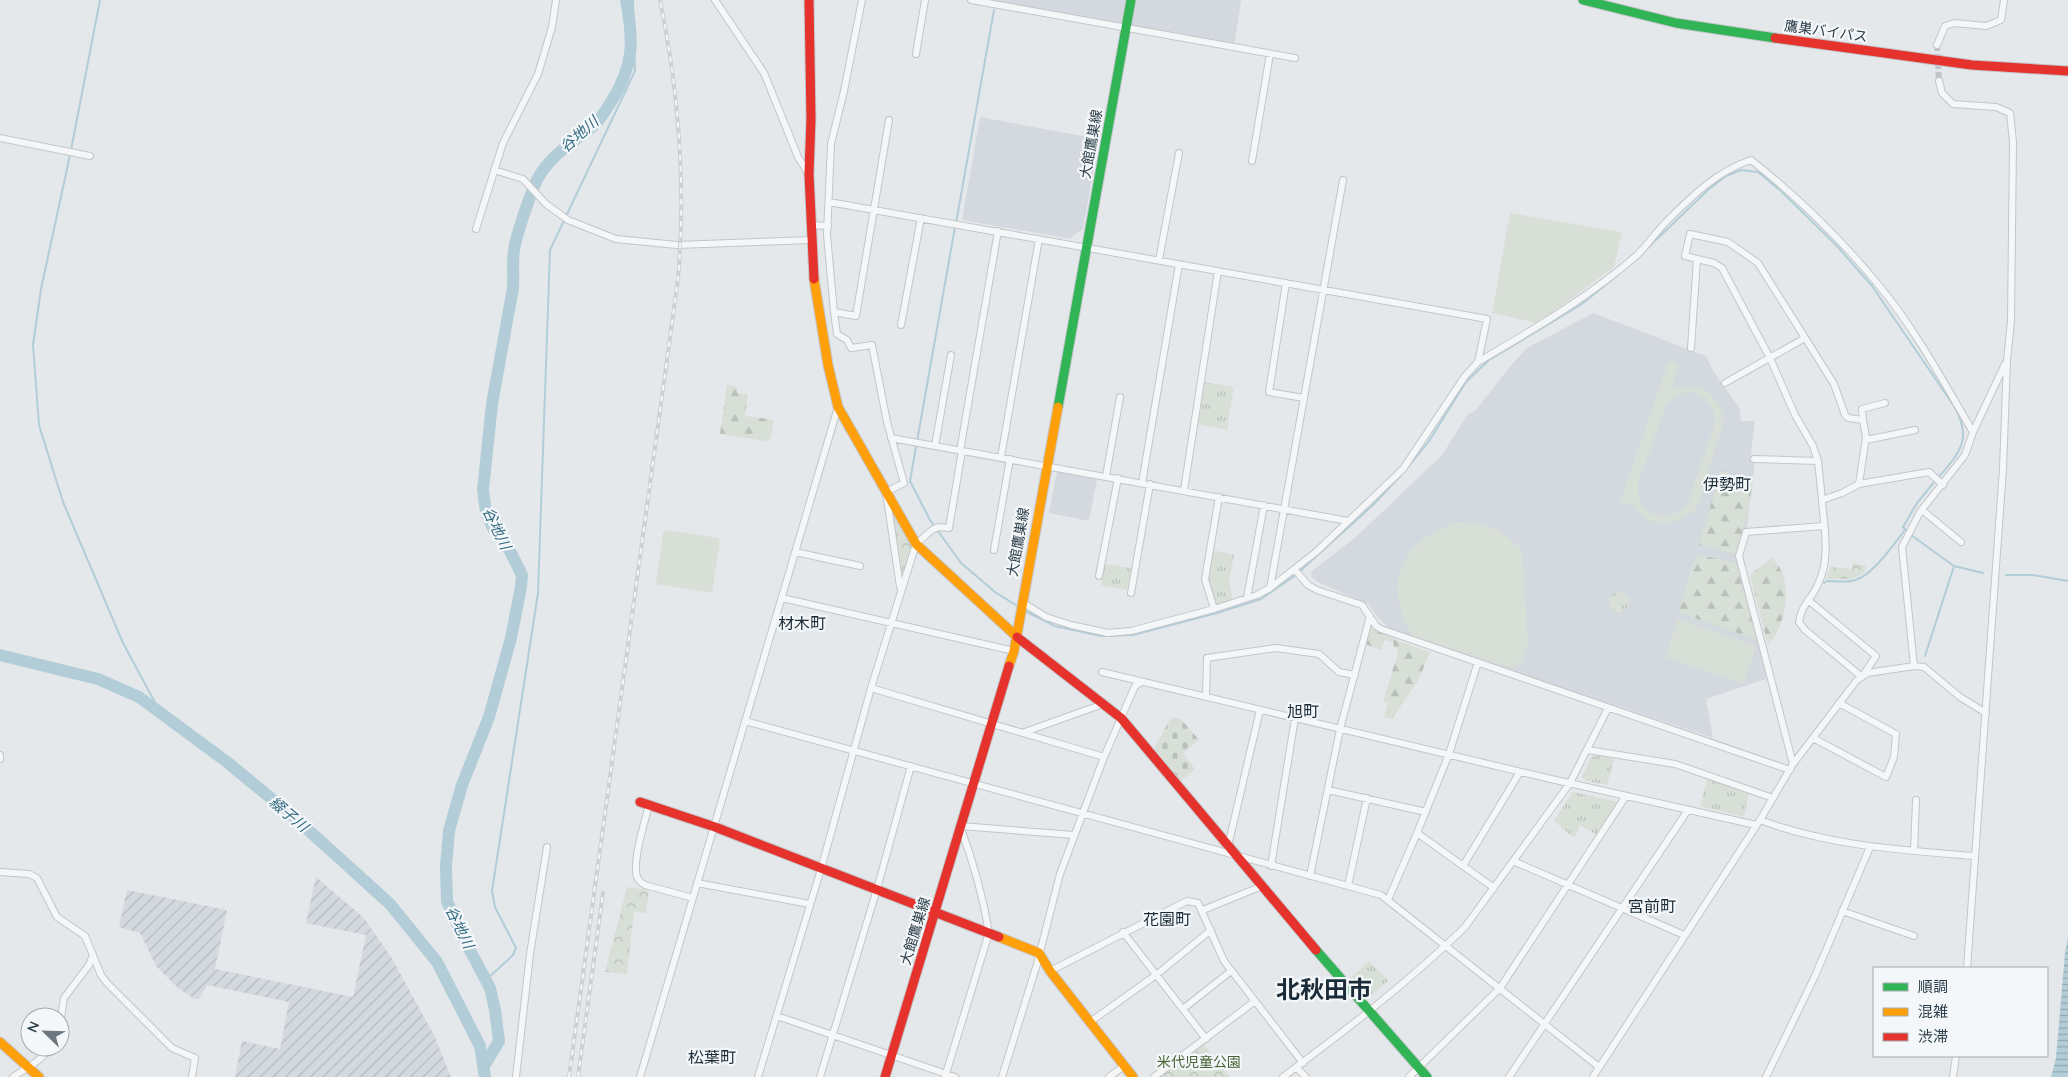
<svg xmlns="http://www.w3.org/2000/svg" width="2068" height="1077" font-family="Quicksand,'Noto Sans JP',sans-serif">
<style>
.built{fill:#d3d9de}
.industrial{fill:url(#industrial-furrows)}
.grass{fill:url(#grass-tufts)}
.forest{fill:url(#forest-firs)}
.cemetery{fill:url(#cemetery-stones)}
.park{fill:url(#park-crowns)}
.pitch{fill:#d8dfd6;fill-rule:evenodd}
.water{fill:url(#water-rules)}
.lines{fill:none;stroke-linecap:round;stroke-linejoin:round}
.stream{stroke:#b2cdd7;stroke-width:2}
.river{stroke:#b2cdd7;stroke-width:12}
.street-tunnel{stroke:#bfc6ca;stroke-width:6;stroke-dasharray:6 3;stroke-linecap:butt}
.street-casing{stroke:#c3c6c9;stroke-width:8}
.fast-casing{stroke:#c3c6c9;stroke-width:11}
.slow-casing{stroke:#c3c6c9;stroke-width:11}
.jam-casing{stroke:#c3c6c9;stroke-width:11}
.street{stroke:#f5f6f7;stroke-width:6}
.fast{stroke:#30b455;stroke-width:9}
.slow{stroke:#ff9f0a;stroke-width:9}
.jam{stroke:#e5322d;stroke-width:9}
.rail-casing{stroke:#ced1d2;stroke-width:4}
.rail{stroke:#f4f7f9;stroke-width:2;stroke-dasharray:5.5;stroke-linecap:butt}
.labels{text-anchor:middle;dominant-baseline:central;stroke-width:4.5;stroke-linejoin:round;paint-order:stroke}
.street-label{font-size:14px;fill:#293c47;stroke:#f4f7f9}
.park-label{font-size:14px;fill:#4a6435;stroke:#f4f7f9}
.water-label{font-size:15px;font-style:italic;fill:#2f687f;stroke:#f4f7f9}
.quarter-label{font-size:16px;fill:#1b2c38;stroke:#f4f7f9}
.town-label{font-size:24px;font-weight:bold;fill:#1b2c38;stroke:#f4f7f9}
</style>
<defs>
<pattern id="industrial-furrows" width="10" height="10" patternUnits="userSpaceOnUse" patternTransform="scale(1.25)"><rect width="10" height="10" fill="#d3d9de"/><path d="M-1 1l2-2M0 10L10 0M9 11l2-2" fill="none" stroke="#b5bbc0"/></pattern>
<pattern id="grass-tufts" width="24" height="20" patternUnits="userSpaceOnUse" patternTransform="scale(1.25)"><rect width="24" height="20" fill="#d8dfd6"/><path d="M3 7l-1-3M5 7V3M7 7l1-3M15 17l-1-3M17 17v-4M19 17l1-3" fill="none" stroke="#b9c0b9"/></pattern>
<pattern id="forest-firs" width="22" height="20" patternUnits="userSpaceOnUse" patternTransform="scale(1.25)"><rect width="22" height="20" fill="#d8dfd6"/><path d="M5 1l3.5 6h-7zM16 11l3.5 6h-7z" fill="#b9c0b9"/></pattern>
<pattern id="cemetery-stones" width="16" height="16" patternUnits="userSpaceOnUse" patternTransform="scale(1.25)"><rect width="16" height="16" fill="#d8dfd6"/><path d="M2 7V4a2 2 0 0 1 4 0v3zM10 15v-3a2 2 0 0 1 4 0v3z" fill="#b9c0b9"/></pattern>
<pattern id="park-crowns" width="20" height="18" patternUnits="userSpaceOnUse" patternTransform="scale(1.25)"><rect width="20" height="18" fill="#d8dfd6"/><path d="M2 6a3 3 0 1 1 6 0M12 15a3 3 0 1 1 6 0" fill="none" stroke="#b9c0b9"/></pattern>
<pattern id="water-rules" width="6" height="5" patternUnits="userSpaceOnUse" patternTransform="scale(1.25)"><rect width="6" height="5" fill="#b2cdd7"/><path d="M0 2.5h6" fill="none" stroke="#91a8b0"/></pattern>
</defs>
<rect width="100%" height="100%" fill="#e5e8eb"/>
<path class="built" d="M 971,0 L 1241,0 L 1234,47 Z
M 980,117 L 1099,139 L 1083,229 L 1073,236 L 1072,239 L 962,220 Z
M 1593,313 L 1706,356 L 1714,372 L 1740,409 L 1741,421 L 1755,421 L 1750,461 L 1755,462 L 1747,527 L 1737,556 L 1769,678 L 1706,699 L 1713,738 L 1390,629 L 1378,618 L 1369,605 L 1318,582 L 1312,577 L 1311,572 L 1357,536 L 1442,455 L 1468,414 L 1475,411 L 1513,363 L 1527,348 Z
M 1057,470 L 1097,478 L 1089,521 L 1049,513 Z"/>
<path class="industrial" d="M 316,877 L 364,918 L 391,957 L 434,1035 L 451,1077 L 235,1077 L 242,1041 L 280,1049 L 289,1002 L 207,985 L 199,999 L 195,999 L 178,988 L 156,966 L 140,933 L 119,927 L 127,890 L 227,910 L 215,969 L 353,997 L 366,935 L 306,923 Z"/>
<path class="grass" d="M 1204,382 L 1234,387 L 1227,430 L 1197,424 Z
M 1213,550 L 1234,555 L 1229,582 L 1233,599 L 1215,606 L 1208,580 Z
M 1105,564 L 1131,568 L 1127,590 L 1101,585 Z
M1609 602a10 10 0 1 1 20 0a10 10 0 1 1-20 0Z
M 1600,755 L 1614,759 L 1607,785 L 1587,781 L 1582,777 L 1591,757 Z
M 1707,779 L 1749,792 L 1744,817 L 1700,806 Z
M 1573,792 L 1619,802 L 1597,835 L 1580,825 L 1574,838 L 1554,821 Z
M 1369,961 L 1388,981 L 1365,1000 L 1348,980 Z"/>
<path class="forest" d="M 727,385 L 737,387 L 737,393 L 748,394 L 745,416 L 774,420 L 771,438 L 767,441 L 720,434 Z
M 1721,470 L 1753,484 L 1744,529 L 1736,554 L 1699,545 Z
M 1696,554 L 1736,563 L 1757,640 L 1678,612 Z
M 1771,558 C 1795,575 1787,626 1768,645 L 1750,576 C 1756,568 1764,565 1771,558 Z
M 1370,621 C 1380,638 1412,645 1430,652 L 1419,679 L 1392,719 L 1384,717 L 1388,703 L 1383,702 L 1399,649 L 1393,647 L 1394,643 L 1385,640 L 1381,650 L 1365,644 Z"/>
<path class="cemetery" d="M 1171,718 L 1181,719 L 1199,740 L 1183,753 L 1195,769 L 1181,781 L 1154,748 Z"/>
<path class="park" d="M 886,492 L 916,544 L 901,589 Z
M 1853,563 L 1866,566 L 1864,573 L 1852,579 L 1826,579 L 1830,567 L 1852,569 Z
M 627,887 L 649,890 L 646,913 L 634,912 L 627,974 L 605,972 Z
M 1202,1042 L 1230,1077 L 1154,1077 Z"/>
<path class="pitch" d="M 1510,213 L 1622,232 L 1614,267 L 1538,323 L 1492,313 Z
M 1669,361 L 1679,364 L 1670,390 C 1698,380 1717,391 1724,420 L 1697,508 C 1677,528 1645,531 1632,501 L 1630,506 L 1620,502 ZM 1689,392 C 1707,395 1715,406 1715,424 L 1688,503 C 1668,528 1635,515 1638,483 L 1666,405 C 1672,397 1678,394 1689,392 Z
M 1460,522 C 1492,525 1499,528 1522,550 L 1528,643 L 1522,662 L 1512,668 L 1412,636 C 1381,582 1401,539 1460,522 Z
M 667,530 L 718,538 L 720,542 L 712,593 L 656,584 L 663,533 Z
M 1678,619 L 1756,646 L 1743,684 L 1665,657 Z"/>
<path class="water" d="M 2068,937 L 2068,1077 L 2051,1077 L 2056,1058 L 2065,953 Z"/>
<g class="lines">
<path class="stream" d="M 71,150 L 100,0
M 70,155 L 41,289 L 33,345 L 39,425 L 63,502 L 123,643 L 159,710
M 956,223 L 994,10
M 955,227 L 910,481 L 930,520 L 961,563 L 995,592 L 1019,607
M 1632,263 L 1709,189 L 1726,176 L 1741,170 L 1758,172 L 1781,191 L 1837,246 L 1872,286 L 1954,406 C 1973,439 1960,452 1938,478
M 1908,532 L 1903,527 L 1917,503 L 1935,481
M 1911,535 L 1954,566 L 1983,573
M 1299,572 L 1373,505 L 1405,471 L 1429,441 L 1466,382 L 1489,360 L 1582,304 L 1619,274
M 2006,575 L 2033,575 L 2068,581
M 1824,583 L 1827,581 C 1836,581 1847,583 1855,580 C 1872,576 1894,544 1905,530
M 1025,611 L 1055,626 L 1101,636 L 1133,635 L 1217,613 L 1261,599 L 1296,575
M 1925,656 L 1954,566
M 486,980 L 513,955 L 516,948 L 495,907 L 492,891 L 538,593 L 550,250 L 635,71 L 633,0"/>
<path class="river" d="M 0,655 L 98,679 L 139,697 L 227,762 L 295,818 L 390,904 L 437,962 L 480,1046 L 485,1077
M 483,1068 L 499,1041 L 495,1010 L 490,988 L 464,939 L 447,901 L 446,866 L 449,831 L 462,785 L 489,717 L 511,638 L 521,587 L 522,575 L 510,551 L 493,528 L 486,512 L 483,490 L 492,404 L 513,288 C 514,276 512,262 514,250 C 516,236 531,191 538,178 C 551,155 573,142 593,126 C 600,120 606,110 611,102 C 634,66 634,41 626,0"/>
<path class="street-tunnel" d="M 1937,45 L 1939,81"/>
<g class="street-casing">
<path id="street" d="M 715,0 L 764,73 L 798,157 L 808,173
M 862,0 L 844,91 L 831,144 L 827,235 L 834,312 L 837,334 L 847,340 L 851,348 L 872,345 L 887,422 L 904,483 L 886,492 L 900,587
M 971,0 L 1295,58
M 1937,45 L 1945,26 L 1954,23 L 1986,26 L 2001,20 L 2004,0
M 916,54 L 925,0
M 1939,81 L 1942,93 L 1953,104 L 1996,107 L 2010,113 L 2013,142 L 2011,321 L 2007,360 L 2003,469 L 1967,968
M 0,138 L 90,156
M 1252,161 L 1270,54
M 494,170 L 523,179 L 546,204 L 568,220 L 616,239 L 677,245 L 812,240
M 829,202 L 1487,319 L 1478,362
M 812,225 L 828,226
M 476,229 L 503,143 L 538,74 L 552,27 L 556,0
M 1159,260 L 1179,153
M 1286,283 L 1269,392 L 1304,398
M 834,312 L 856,316 L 889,120
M 901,325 L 921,218
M 1691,348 L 1697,259
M 1725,383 L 1805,338
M 1863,420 L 1862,409 L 1885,403
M 891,438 L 1348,521
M 1866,440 L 1915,430
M 935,446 L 951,355
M 960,451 L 998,231
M 1001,457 L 1039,239
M 1754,459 L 1818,461
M 1106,476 L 1120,397
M 1142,483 L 1179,264
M 1859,484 L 1866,437 L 1863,420 L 1848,418 L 1845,415 L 1834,384 L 1758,263 L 1728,242 L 1690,234 L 1685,256 L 1714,263 L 1722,268 L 1770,358 L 1795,415 L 1813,446 L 1818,461 L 1822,500 L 1842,493 L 1859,484 L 1929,472 L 1943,485
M 1184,490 L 1218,271
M 1922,510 L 1961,542
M 994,550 L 1010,459
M 795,552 L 860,566
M 1295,570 L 1308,585 L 1317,590 L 1362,605 L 1376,626 L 1381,629 L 1790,770
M 1099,576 L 1118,478
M 1270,588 L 1343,180
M 1131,593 L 1150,484
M 782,598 L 1014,651
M 1247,598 L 1264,505
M 1808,600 L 1876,656 L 1862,677 L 1805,630 L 1799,622 C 1801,605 1812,599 1818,584 C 1831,558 1824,528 1822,500
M 1022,602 L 1046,617 L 1071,625 L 1108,633 L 1131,631 L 1214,609 L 1257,595 L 1270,588 L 1316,552 L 1403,469 L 1465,376 L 1478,362 C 1532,330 1588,298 1636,256 C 1647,246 1655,233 1666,222 C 1691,197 1717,171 1751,160 C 1798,197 1843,241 1881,288 C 1915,329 1946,386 1973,432
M 1214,609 L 1205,579 L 1219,497
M 1914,666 L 1902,547 L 1920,512 L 1965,455 L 1973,432 L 2005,364
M 1102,672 L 1551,779 L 1756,825
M 871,688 L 1104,757
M 1206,697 L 1207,658 L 1276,648 L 1319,654 L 1339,672 L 1355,675
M 745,721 L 1381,895 L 1599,1067
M 1022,733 L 1103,704
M 1813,738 L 1886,777 L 1894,757 L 1896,734 L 1839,703
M 1588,750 L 1675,764 L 1773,798
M 0,755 L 0,759
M 1793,764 L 1739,556 L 1746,532 L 1824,526
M 1328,790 L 1426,812
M 649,805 C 645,821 632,861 637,877 C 639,881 641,883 645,885 L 693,898
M 1760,820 C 1829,846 1902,850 1974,856
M 1417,833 L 1494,888
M 1228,846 L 1260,710
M 1914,851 L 1916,800
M 1513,861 L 1684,935
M 1271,866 L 1295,718
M 1463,866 L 1520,772
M 0,872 L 29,874 L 37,878 L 57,917 L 85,936 L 101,975 L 107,983 L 172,1048 L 195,1058 L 192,1077
M 1310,876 L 1340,729 L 1370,616
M 697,883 L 810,904
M 1348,886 L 1367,798
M 1388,900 L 1417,833 L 1449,754 L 1478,662
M 1203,910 L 1262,886
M 1842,911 L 1914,936
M 1123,932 L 1206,1039
M 1050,971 L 1181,904 L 1187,901 L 1198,903 L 1224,961 L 1303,1063
M 1183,1009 L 1231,971
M 777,1016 L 955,1077
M 1090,1022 L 1156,975 L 1211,930
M 60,1024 L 64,998 L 89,965 L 93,955
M 1296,1067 L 1306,1077
M 13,1077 C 26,1068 41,1062 50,1047
M 516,1077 L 530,954 L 547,847
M 640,1077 L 838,407
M 758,1077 L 821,869 L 871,688 L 916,544 L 932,530 L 938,527 L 949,528 L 962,451
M 820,1077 L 877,889 L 911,766
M 945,1077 L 989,933 C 983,896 973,861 960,826 L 1074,835
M 1002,1077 L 1037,964 L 1060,874 L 1104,757 L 1135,686 L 1142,682
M 1109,1077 L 1124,1066
M 1154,1077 L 1255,1001
M 1283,1077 C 1346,1030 1409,982 1465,927 L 1570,783 L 1608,708
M 1409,1077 L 1500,988 L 1626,796
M 1509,1077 L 1688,810
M 1593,1077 L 1760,820 L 1793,764 L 1857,680 L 1868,673 L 1914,666 L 1924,667 L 1960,697 L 1986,713
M 1766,1077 L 1815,976 L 1870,847
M 1953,1077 L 1956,1056"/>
</g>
<g class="fast-casing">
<path id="fast" d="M 1583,0 L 1676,23 L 1775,38
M 1058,407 L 1131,0
M 1316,950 L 1427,1077"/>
</g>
<g class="slow-casing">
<path id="slow" d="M 814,279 L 828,365 L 838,407 L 916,544 L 1017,637
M 1009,666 L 1014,651 L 1058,407
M 999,937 L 1039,953 L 1050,971 L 1133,1077
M 0,1042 L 39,1077"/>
</g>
<g class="jam-casing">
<path id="jam" d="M 809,0 L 811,119 L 809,174 L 814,279
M 1775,38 L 1972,65 L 2068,71
M 1017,637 L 1121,718 L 1316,950
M 640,802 L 715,827 L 999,937
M 885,1077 L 1009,666"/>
</g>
<use href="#street" class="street"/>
<use href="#fast" class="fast"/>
<use href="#slow" class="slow"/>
<use href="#jam" class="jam"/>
<g class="rail-casing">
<path id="rail" d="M 569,1077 L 678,279 C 686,185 679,93 660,0
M 578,1077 L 603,893"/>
</g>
<use href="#rail" class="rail"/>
</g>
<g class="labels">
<g class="street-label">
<text transform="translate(1826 31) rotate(8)">鷹巣バイパス</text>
<text transform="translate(1091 144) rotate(-80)">大館鷹巣線</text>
<text transform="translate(1018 542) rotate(-80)">大館鷹巣線</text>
<text transform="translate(915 931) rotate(-73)">大館鷹巣線</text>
</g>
<g class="park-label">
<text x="1199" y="1062">米代児童公園</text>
</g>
<g class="water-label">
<text transform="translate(579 134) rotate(-41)">谷地川</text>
<text transform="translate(497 528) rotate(64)">谷地川</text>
<text transform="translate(289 814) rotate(40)">綴子川</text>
<text transform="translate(460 927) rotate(64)">谷地川</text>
</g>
<g class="quarter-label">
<text x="1727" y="484">伊勢町</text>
<text x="802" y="623">材木町</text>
<text x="1303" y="711">旭町</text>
<text x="1652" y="906">宮前町</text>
<text x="1167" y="919">花園町</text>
<text x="712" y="1057">松葉町</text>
</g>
<g class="town-label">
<text x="1324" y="989">北秋田市</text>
</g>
</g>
<rect x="1873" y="967" width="175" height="90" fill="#f4f7f9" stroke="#a3acb2"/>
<rect x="1883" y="983" width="25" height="8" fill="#30b455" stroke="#a3acb2"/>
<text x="1918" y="992" font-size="15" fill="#293c47">順調</text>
<rect x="1883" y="1008" width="25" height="8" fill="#ff9f0a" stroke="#a3acb2"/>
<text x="1918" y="1017" font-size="15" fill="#293c47">混雑</text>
<rect x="1883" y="1033" width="25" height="8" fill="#e5322d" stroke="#a3acb2"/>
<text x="1918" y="1042" font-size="15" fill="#293c47">渋滞</text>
<g transform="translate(45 1032) rotate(293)"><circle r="24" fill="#f4f7f9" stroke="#a3acb2"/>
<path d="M0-4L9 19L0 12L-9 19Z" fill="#6b7880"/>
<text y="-8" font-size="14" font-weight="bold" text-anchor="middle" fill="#293c47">N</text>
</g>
</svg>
